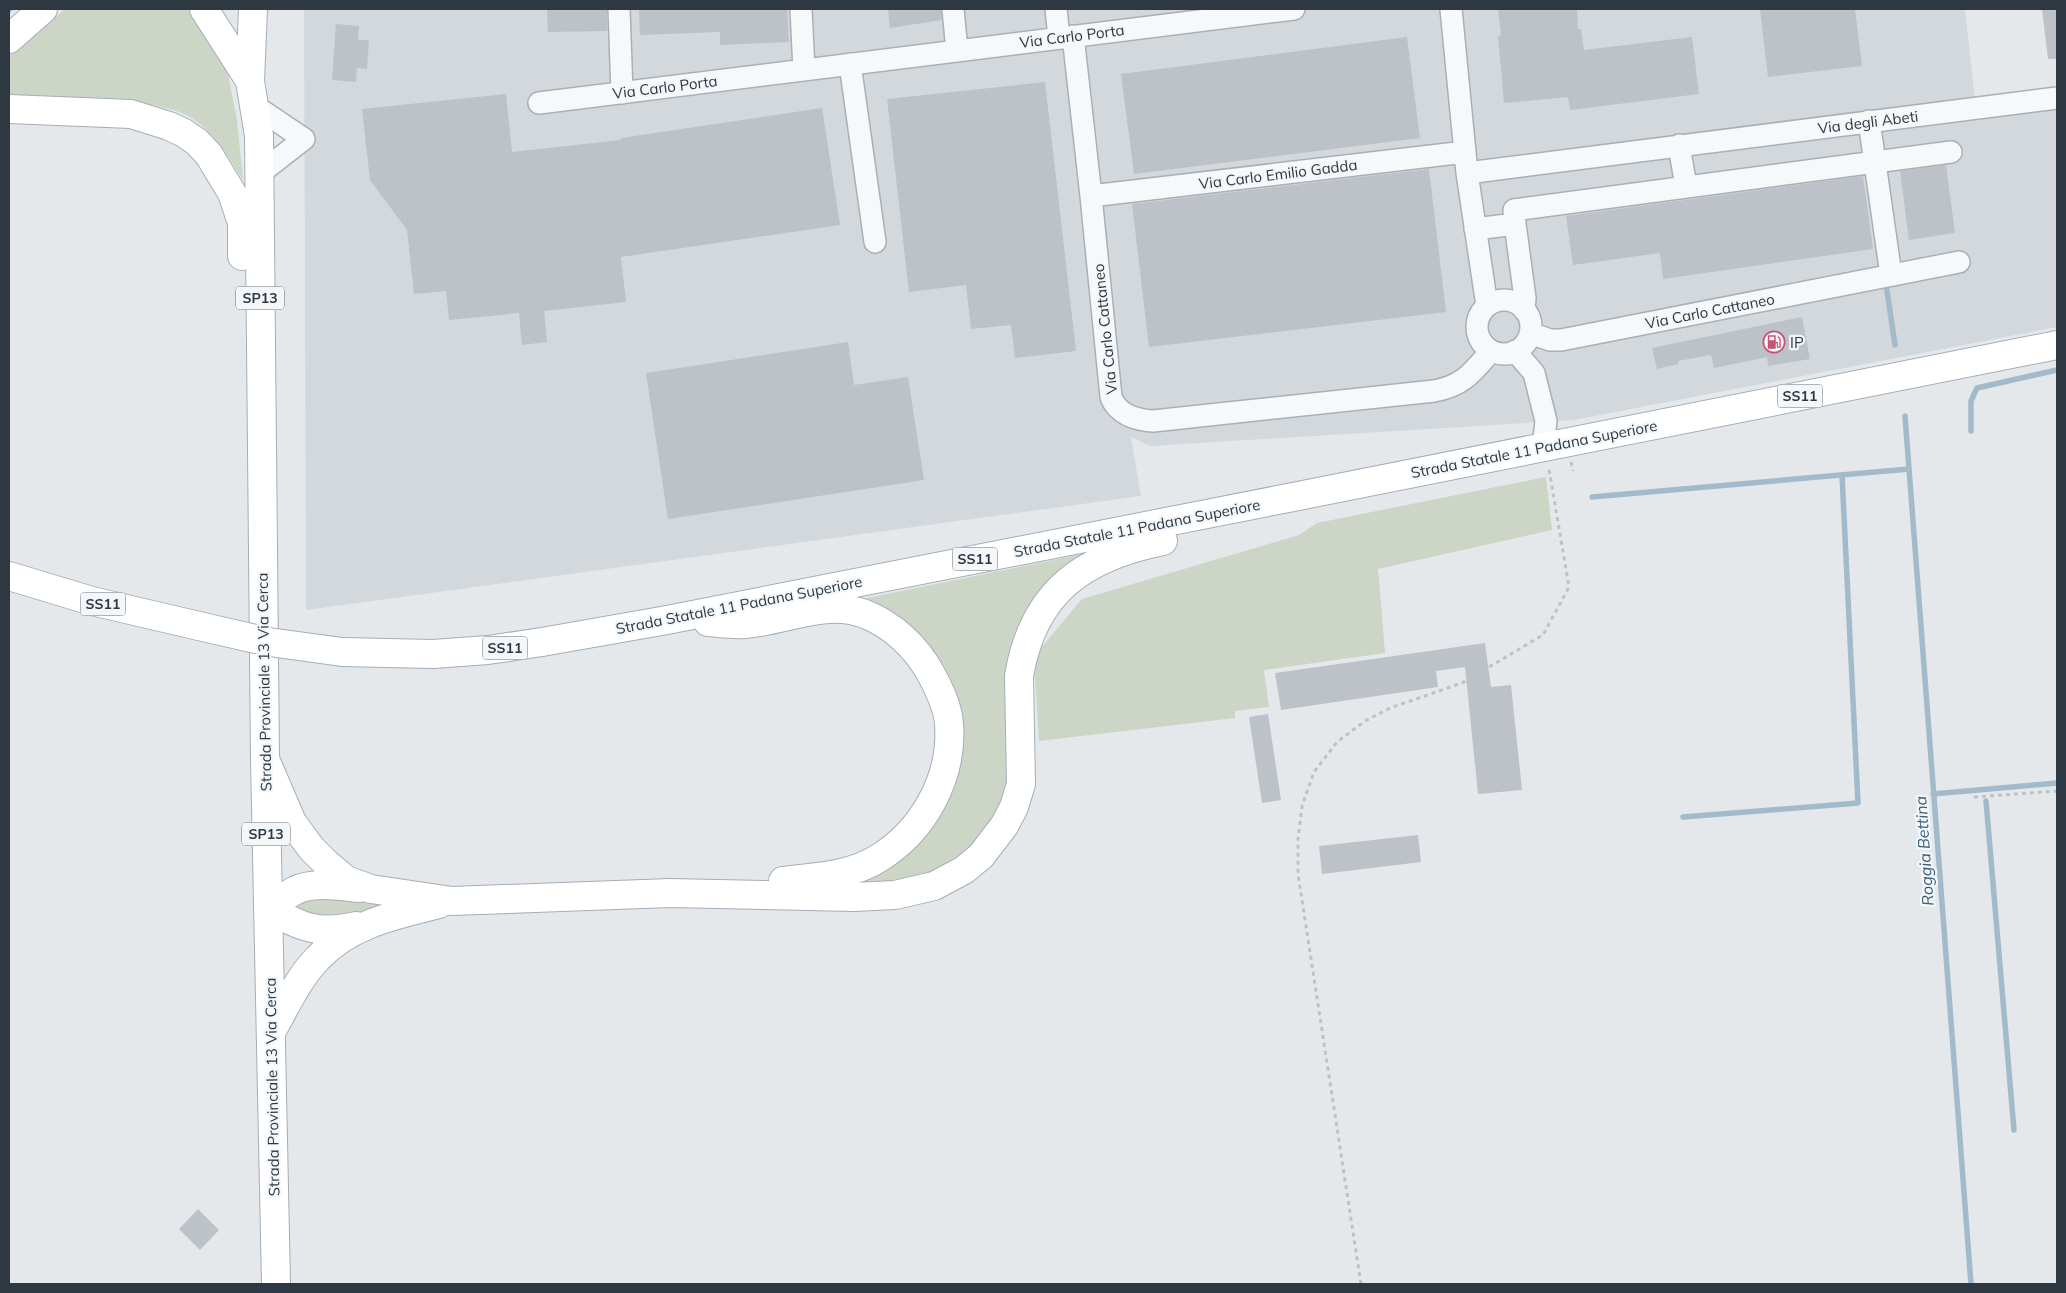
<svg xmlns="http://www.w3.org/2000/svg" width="2066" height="1293" font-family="Mulish,sans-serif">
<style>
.built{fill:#d3d8dd}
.green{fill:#ccd5c6}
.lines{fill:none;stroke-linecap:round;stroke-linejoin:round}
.stream{stroke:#a2bac9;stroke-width:5.5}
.building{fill:#bcc2c8}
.minor-casing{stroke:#a9b0b5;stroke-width:24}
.major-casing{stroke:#a4aeb7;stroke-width:30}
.path{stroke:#bec2c7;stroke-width:3;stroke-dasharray:4 4;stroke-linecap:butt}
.minor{stroke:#f7f8fa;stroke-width:21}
.major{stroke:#fff;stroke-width:28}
.major-bridge-casing{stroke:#a4aeb7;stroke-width:30;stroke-linecap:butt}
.major-bridge{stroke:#fff;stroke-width:28}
.labels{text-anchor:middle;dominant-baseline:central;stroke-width:4.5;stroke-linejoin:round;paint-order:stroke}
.shield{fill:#f4f7f9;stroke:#69717a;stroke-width:1}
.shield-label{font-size:14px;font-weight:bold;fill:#2d3843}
.street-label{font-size:15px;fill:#2d3843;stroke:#f4f7f9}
.poi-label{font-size:15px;fill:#2d3843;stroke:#f4f7f9;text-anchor:start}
.water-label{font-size:16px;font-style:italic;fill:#385c75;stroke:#f4f7f9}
</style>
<rect width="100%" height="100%" fill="#e4e8eb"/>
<path class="built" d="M 304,9 L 1965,9 L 1976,111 L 2057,102 L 2057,327 L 1574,420 L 1150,446 L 1131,437 L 1141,496 L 306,610 Z"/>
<path class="green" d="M 65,9 L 193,9 L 227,69 L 237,120 L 243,180 C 230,160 218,138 199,123 C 171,101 126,103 92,101 C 64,99 37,97 9,94 L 9,56 Z
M 1546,477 L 1552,530 L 1378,569 L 1385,653 L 1264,670 L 1269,707 L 1235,711 L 1235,718 L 1039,741 L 1035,676 L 1036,662 L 1041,648 L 1082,599 L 1299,535 L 1317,523 Z
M 1083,554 L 1083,557 L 1043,595 L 1011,794 L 982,845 L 930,877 L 849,887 L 906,850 L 958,714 L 862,599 Z
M 304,895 L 410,902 L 336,918 L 323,919 L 300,911 L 297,905 Z"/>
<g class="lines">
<path class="stream" d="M 9,10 L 10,9
M 1886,284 L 1895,345
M 1905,416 L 1971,1284
M 1971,431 L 1971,401 L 1977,388 L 2057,370
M 1592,497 L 1909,469
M 1933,794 L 2057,783
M 1986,801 L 2014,1130
M 1683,817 L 1858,803 L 1842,475"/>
</g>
<path class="building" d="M 547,9 L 607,9 L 607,31 L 548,32 Z
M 639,9 L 787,9 L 789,42 L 720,45 L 720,32 L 640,35 Z
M 888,9 L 941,9 L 942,20 L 890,28 Z
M 1498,9 L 1577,9 L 1578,29 L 1581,29 L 1584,50 L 1692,37 L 1699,94 L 1570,110 L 1568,97 L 1504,103 L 1498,36 L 1501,35 Z
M 1760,9 L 1855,9 L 1862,66 L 1768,77 Z
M 2042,9 L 2057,9 L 2057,59 L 2048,59 Z
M 336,24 L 359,26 L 358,40 L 369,40 L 367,69 L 357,68 L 356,82 L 332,80 Z
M 1407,37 L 1420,138 L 1134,174 L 1121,74 Z
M 1045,82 L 1076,351 L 1015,358 L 1011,325 L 971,329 L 966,285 L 909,292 L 887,99 Z
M 506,94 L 512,152 L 621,140 L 621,138 L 822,108 L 840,225 L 621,257 L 626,302 L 544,311 L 547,342 L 522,345 L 519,313 L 449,320 L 446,291 L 414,294 L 407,230 L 370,180 L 362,109 Z
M 1946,165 L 1955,233 L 1909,240 L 1900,171 Z
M 1429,169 L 1446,312 L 1149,347 L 1132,204 Z
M 1863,176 L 1873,249 L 1663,279 L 1660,253 L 1573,265 L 1566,216 Z
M 1802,317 L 1810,359 L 1768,366 L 1767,357 L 1714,368 L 1711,355 L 1678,361 L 1678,364 L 1657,369 L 1652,348 Z
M 848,342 L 854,385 L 908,377 L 924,480 L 668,519 L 646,373 Z
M 1485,643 L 1491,687 L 1511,685 L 1522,790 L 1478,794 L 1465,667 L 1436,671 L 1438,687 L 1281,710 L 1275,673 Z
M 1268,714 L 1281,800 L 1262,803 L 1249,717 Z
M 1418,835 L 1421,862 L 1322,874 L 1319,846 Z
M 198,1209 L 219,1230 L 200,1250 L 179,1229 Z"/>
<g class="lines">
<g class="minor-casing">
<path id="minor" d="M 619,9 L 622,93
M 801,9 L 804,70
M 953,9 L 957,51
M 1056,9 L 1059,38
M 1451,9 L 1467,173 L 1487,306
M 1073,36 L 1091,196 L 1111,397 C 1117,414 1136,420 1153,421 L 1434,391 C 1463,386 1473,372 1491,351
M 850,64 L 875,242
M 539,103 L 1294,9
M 255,106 L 304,139 L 259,174
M 1869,121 L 1891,275
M 1679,145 L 1686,187
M 1467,173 L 2057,98
M 1091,196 L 1465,152
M 1515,224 L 1525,298 L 1524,310
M 1475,229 L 1515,224 L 1514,210 L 1951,152
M1477 327a27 27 0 1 1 54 0a27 27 0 1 1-54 0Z
M 1530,333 L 1550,340 L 1561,340 L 1959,262
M 1515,351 L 1534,373 L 1546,421 L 1543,447"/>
</g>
<g class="major-casing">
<path id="major" d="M 204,9 L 250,81
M 253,9 L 250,81 L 259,136 L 265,759 L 276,1284
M 9,39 L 43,9
M 9,109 L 131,114 L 169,126 L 184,133 L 197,142 L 209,155 L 232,193 L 242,223 L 242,256
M 9,576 L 92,601 L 199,626
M 708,622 C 720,623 733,625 745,624 C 786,621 824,599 865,614 C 893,625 917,648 931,674 C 939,689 948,707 949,724 C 953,777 924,830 879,858 C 851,876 815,877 783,881
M 342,652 L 433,654 L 488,650 L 542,642 L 667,620 L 1283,499 L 2057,345
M 265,759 L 292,822 L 311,848 L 327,864 L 346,880 L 371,889 L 452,901 L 670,893 L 854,897 L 895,895 L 934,886 L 964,870 L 981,856 L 1004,826 L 1014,807 L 1021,784 L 1019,676 C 1033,592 1083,557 1163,541
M 268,909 C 302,927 317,935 356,926
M 268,909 C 276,903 285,896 294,891 C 313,881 339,886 360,888
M 271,1032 C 285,1008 298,978 318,958 C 350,924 395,915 439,904"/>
</g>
<path class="path" d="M 1571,462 L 1573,471
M 1974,797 L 2057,791
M 1361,1284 L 1298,874 L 1298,839 L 1302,806 L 1314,772 L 1337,742 L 1365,721 L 1390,708 L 1462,683 L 1543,635 L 1569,587 L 1549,469"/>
<use href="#minor" class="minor"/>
<use href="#major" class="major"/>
<g class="major-bridge-casing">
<path id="major-bridge" d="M 199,626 L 269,642 L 342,652"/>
</g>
<use href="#major-bridge" class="major-bridge"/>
</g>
<defs>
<g id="fuel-ring" transform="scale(1.125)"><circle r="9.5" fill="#f4f7f9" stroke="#c85273" stroke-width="1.5"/><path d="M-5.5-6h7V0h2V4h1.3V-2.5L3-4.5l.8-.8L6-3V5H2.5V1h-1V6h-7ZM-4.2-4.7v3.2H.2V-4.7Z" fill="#c85273"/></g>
</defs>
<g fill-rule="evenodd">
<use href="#fuel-ring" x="1774" y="342"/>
</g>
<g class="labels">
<g class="shield">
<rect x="236" y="286.5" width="48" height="23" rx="4"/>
<rect x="1777.5" y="384.5" width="45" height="23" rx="4"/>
<rect x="952.5" y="547.5" width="45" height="23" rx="4"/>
<rect x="80.5" y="592.5" width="45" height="23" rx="4"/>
<rect x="482.5" y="636.5" width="45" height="23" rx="4"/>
<rect x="242" y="822.5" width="48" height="23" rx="4"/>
</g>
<g class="shield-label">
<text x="260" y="298">SP13</text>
<text x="1800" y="396">SS11</text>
<text x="975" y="559">SS11</text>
<text x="103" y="604">SS11</text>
<text x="505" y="648">SS11</text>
<text x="266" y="834">SP13</text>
</g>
<g class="street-label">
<text transform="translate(1072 36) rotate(-7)">Via Carlo Porta</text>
<text transform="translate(665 87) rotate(-7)">Via Carlo Porta</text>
<text transform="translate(1868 122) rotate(-7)">Via degli Abeti</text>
<text transform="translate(1278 174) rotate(-7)">Via Carlo Emilio Gadda</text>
<text transform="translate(1710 311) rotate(-11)">Via Carlo Cattaneo</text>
<text transform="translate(1105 329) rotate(-96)">Via Carlo Cattaneo</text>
<text transform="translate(1534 449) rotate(-11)">Strada Statale 11 Padana Superiore</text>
<text transform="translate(1137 528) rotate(-11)">Strada Statale 11 Padana Superiore</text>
<text transform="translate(739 605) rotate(-11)">Strada Statale 11 Padana Superiore</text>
<text transform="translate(264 682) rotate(-91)">Strada Provinciale 13 Via Cerca</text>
<text transform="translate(272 1087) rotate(-91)">Strada Provinciale 13 Via Cerca</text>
</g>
<g class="poi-label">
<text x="1790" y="342">IP</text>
</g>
<g class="water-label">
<text transform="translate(1924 851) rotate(-94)">Roggia Bettina</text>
</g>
</g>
<rect width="2066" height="1293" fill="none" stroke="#2d3843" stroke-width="20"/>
</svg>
